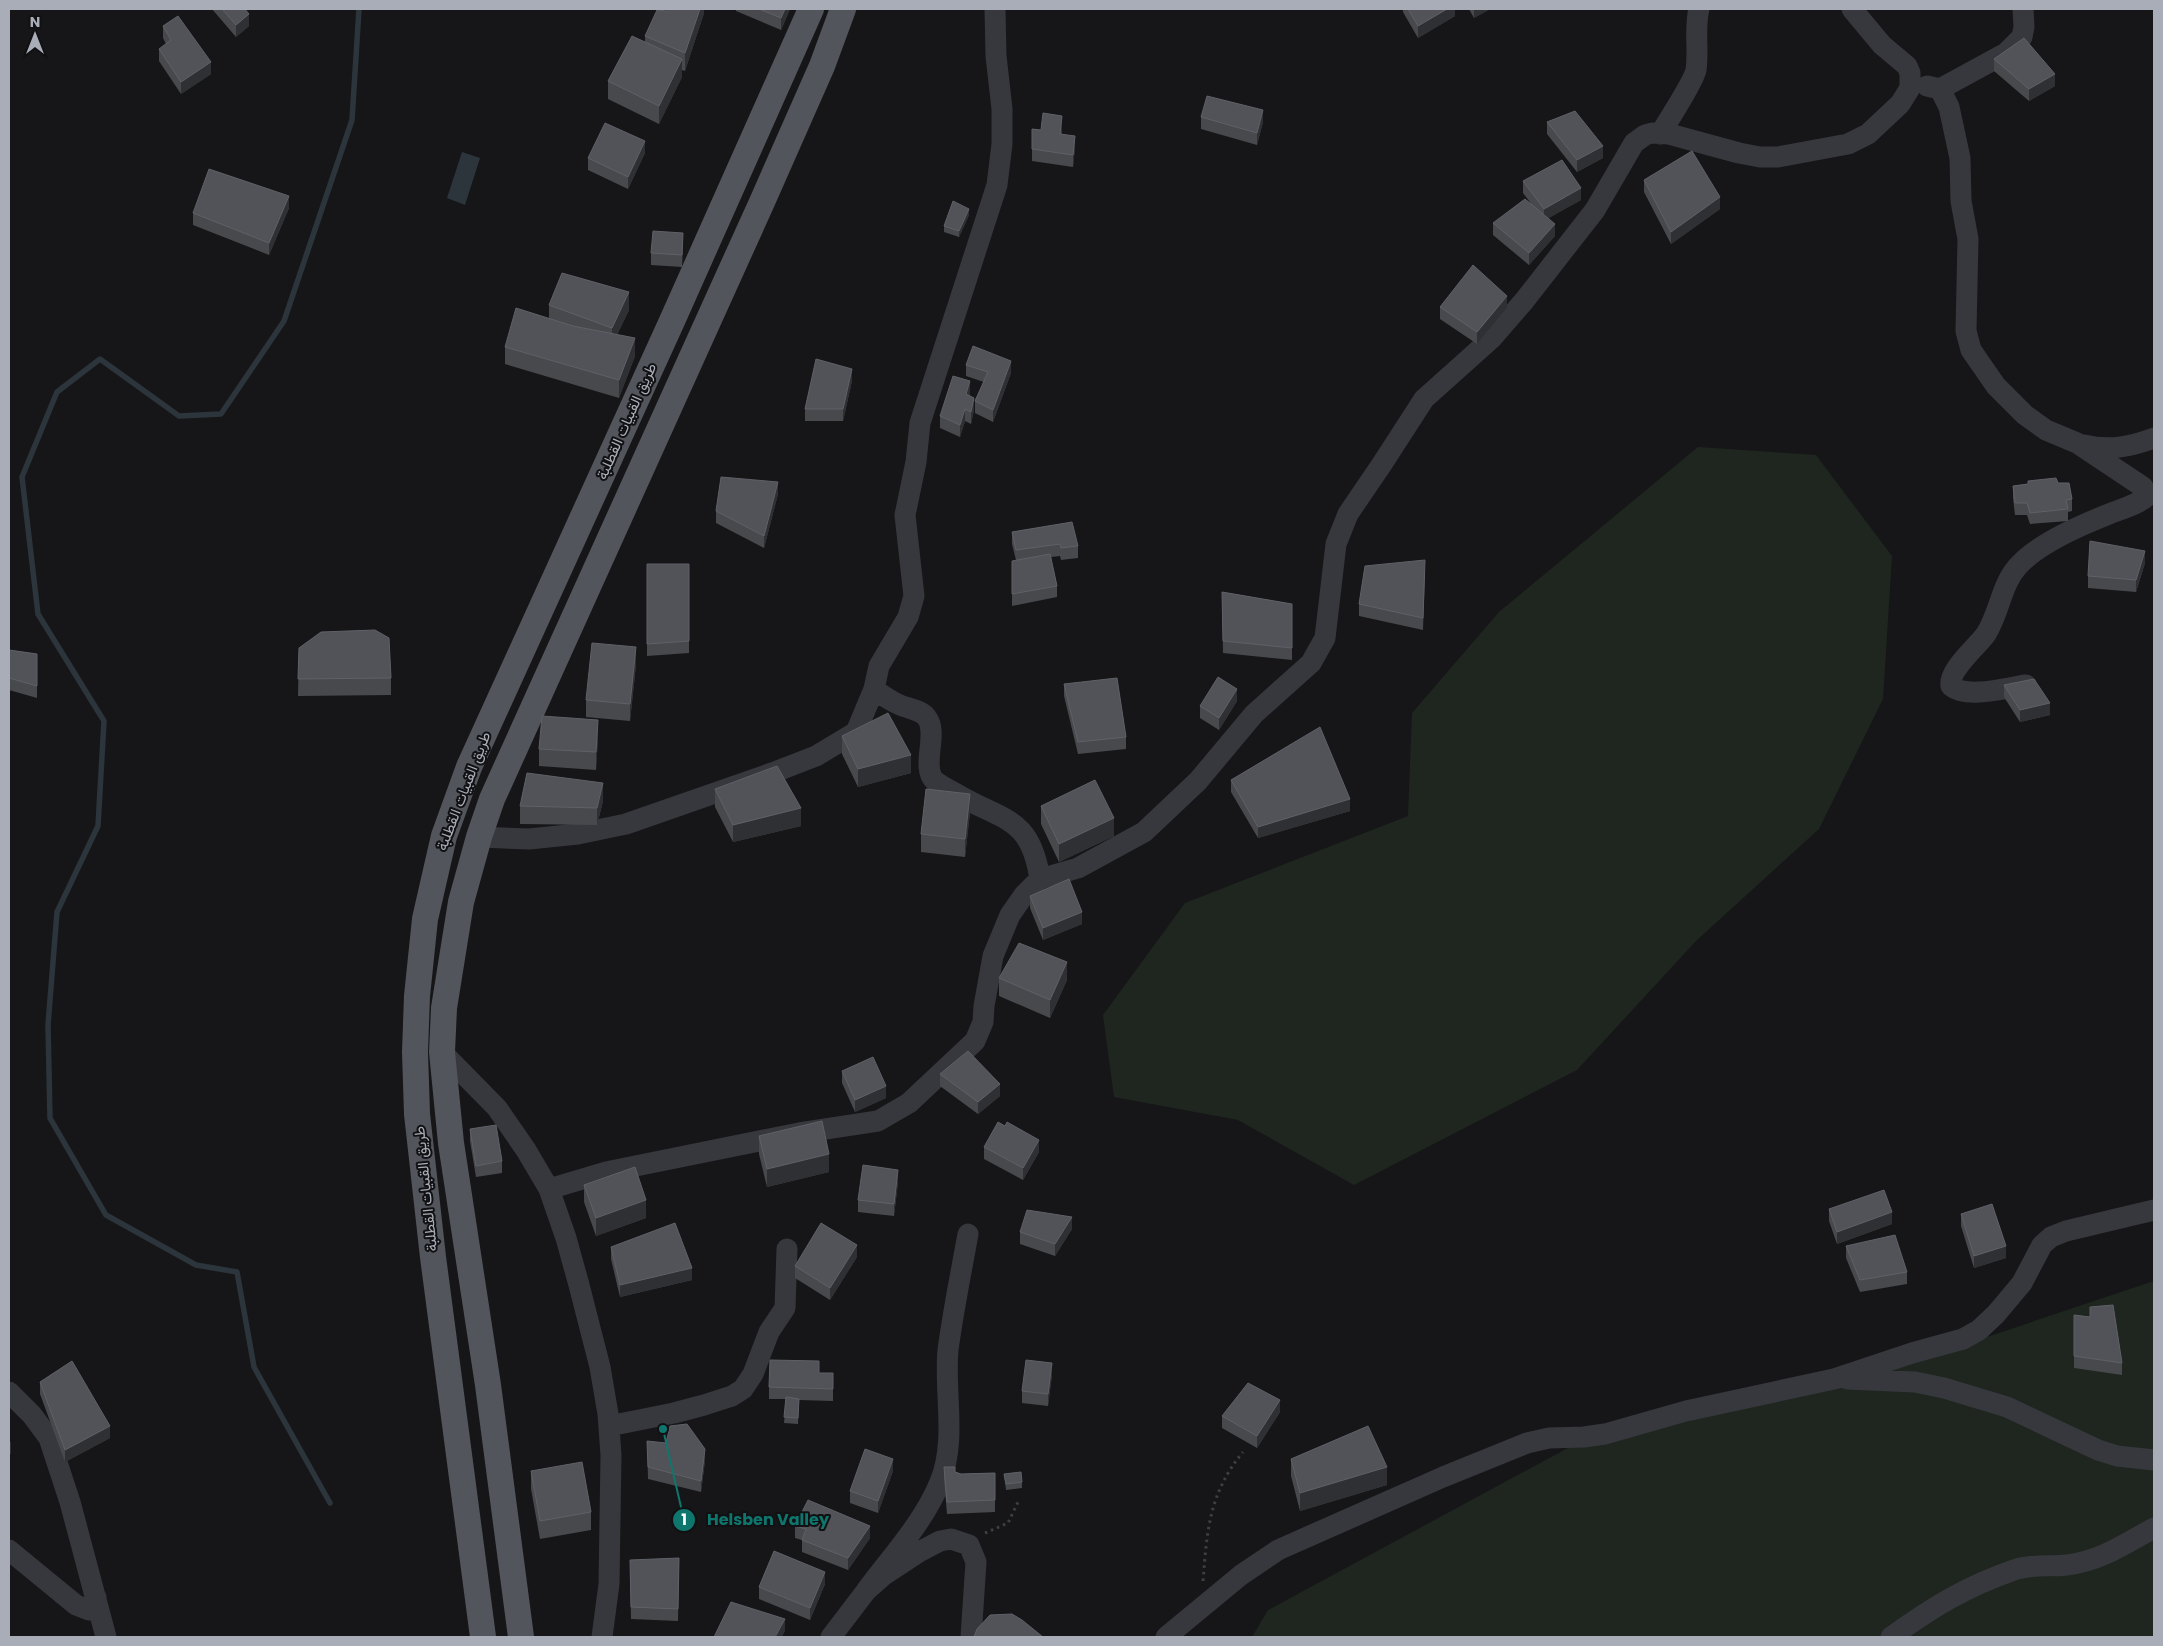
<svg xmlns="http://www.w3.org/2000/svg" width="2163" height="1646" font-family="Poppins,Vazirmatn,sans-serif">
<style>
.green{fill:#1e261f}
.water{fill:#2c353c}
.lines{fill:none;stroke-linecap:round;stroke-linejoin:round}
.stream{stroke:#2c353c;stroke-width:5.5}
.path{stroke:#3d3f44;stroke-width:3;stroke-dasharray:2.5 4;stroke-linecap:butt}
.minor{stroke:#37383d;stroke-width:21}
.major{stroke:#53555c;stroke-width:26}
.wall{fill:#47494d}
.shaded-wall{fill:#2f3033}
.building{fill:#525359;stroke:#5f6168}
.labels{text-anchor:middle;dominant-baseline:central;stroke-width:4;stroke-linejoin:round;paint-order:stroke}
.street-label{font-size:15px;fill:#a8adb8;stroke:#111113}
.leader{fill:none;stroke:#0f766e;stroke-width:2}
.callout-dot{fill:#0f766e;stroke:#111113;stroke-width:2}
.mark-label{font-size:15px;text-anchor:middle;font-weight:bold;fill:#fff}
.callout-label{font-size:16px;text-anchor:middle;font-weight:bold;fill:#0f766e;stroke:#111113;stroke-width:4;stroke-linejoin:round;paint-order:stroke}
</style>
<rect width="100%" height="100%" fill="#161618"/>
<path class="green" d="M 1698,447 L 1816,455 L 1892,556 L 1883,699 L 1819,829 L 1696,941 L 1577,1070 L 1354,1185 L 1238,1120 L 1114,1097 L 1103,1015 L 1185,903 L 1408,816 L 1412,713 L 1499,612 Z
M 2154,1281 L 2154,1637 L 1252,1637 L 1268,1610 L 1590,1436 L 1858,1380 Z"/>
<path class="water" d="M 462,152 L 480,158 L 465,205 L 447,198 Z"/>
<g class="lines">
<path class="stream" d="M 330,1503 L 254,1367 L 237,1272 L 196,1265 L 106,1215 L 50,1118 L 48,1025 L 57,912 L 98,826 L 104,721 L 38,614 L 22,477 L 57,392 L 100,359 L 179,416 L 221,414 L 284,321 L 352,120 L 359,9"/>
<path class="path" d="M 985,1533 L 1008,1523 L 1018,1502
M 1203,1581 C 1207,1531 1209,1493 1243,1452"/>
<path class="minor" d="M 1927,86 L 1940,89 L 2006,53 L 2022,37 L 2024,27 L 2023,9
M 1940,89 L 1949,107 L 1960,158 L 1961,201 L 1968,239 L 1966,331 L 1971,350 L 1996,386 L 2025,415 L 2046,430 L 2077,443 L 2143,487 L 2147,496 C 2138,505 2121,509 2109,514 C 2081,525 2039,543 2019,565 C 2001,584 2000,612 1986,634 C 1977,647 1948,670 1951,686 C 1967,699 2006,688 2026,685
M 1660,134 C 1668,121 1694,81 1696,70 C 1699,50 1694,28 1699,9
M 2084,445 C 2109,451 2130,447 2154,438
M 874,689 L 879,666 L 908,617 L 914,596 L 905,515 L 916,462 L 920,423 L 997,185 L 1002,144 L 1002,109 L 996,56 L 995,9
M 479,837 L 529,839 L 578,834 L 626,824 L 772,773 L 816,756 L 856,732 L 874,689 C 883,696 891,701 900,705 C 909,709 922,710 927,718 C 939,734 920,768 935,781 C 941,786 948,789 955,793 C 1003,822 1030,815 1040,879
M 442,1052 L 497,1108 L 526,1150 L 549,1189 L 566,1238 L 579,1285 L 600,1367 L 608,1414 L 611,1455 L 609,1584 L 602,1637
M 549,1189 L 606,1172 L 799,1133 L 878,1121 L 909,1103 L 975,1041 L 983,1022 L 984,1006 L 993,956 L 1010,915 L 1024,895 L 1040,879 L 1078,868 L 1144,832 L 1198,781 L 1254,714 L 1311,663 L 1325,638 L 1336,544 L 1348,514 L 1382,464 L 1424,399 L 1491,339 L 1524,301 L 1595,210 L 1634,143 L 1645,135 L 1652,133 L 1669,134 L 1739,153 L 1760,157 L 1778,157 L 1848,144 L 1868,134 L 1900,104 L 1910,88 L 1910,73 L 1907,66 L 1882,45 L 1852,9
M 1847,1379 L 1915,1382 L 1944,1388 L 2007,1407 L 2098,1450 L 2117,1456 L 2154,1460
M 9,1392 L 32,1415 L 49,1438 L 70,1502 L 106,1637
M 609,1426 L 674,1413 L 704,1405 L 732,1396 L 743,1389 L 753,1374 L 769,1332 L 785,1308 L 787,1249
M 9,1550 L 76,1605 L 89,1610 L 96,1597
M 866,1591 C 891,1557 924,1522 940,1482 C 957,1440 944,1393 948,1350 C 953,1312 961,1273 968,1234
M 831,1637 L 866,1591 L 884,1575 L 919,1552 L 940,1541 L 951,1539 L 969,1545 L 976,1562 L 971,1637
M 1166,1637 L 1241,1575 L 1278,1550 L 1443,1477 L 1527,1443 L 1549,1438 L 1584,1437 L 1605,1434 L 1686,1411 L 1834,1379 L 1912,1353 L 1963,1339 L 1979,1330 L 1996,1314 L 2022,1283 L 2042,1245 L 2051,1237 L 2066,1231 L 2154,1210
M 1891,1637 C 1933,1607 1965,1587 2014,1570 C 2030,1564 2051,1567 2067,1565 C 2103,1560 2124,1544 2154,1528"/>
<path class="major" d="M 483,1637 L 433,1257 L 417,1114 L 415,1052 L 417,996 L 425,919 L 444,836 L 469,767 L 672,321 L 811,9
M 521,1637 L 488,1385 L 451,1143 L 442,1052 L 444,1008 L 461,902 L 479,837 L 492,799 L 762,202 L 822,66 L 843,9"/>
</g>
<path class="wall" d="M 212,9 L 245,9 L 249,26 L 236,37 Z
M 704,9 L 704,13 L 685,71 L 682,70 L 682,77 L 659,124 L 608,99 L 608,81 L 645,42 L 645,36 L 667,11 Z
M 736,9 L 790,9 L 781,30 L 736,11 Z
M 1403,9 L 1455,9 L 1455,16 L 1418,38 L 1403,12 Z
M 1469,9 L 1490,9 L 1474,18 Z
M 163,26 L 211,74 L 181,94 L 159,61 L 159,49 L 166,44 L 163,38 Z
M 1994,59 L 2055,86 L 2029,101 L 1994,71 Z
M 1201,117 L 1263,122 L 1257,145 L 1201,129 Z
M 1547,122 L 1603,158 L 1577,172 L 1547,134 Z
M 1062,128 L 1062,134 L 1075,148 L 1073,167 L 1032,161 L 1032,129 L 1041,130 Z
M 645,153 L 628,189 L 588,170 L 588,158 Z
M 1644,180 L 1720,209 L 1671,244 L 1644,192 Z
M 1523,181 L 1581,200 L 1548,218 L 1555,236 L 1529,265 L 1493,235 L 1493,223 L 1532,205 L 1523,193 Z
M 289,208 L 269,255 L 193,225 L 193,213 Z
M 969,215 L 959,237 L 944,232 L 944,226 Z
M 683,245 L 682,267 L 651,265 L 651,253 Z
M 549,305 L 629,310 L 617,335 L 635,356 L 619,398 L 505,364 L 505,347 L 549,319 Z
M 1440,307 L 1507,308 L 1477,344 L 1440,319 Z
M 966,365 L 1011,373 L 993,422 L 975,413 L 975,401 L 984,382 L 966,376 Z
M 852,381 L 843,421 L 805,421 L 805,409 Z
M 970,393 L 969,396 L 974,410 L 971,424 L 965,421 L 960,437 L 940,428 L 940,416 Z
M 2028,481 L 2058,483 L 2072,499 L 2072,511 L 2068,512 L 2068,521 L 2030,524 L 2027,515 L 2015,515 L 2013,498 L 2013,486 L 2028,484 Z
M 778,494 L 764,548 L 716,523 L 716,511 Z
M 1012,532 L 1078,546 L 1078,558 L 1061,560 L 1060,556 L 1051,557 L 1057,586 L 1057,597 L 1012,606 L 1012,561 L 1016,560 L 1012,544 Z
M 2145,563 L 2136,592 L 2088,588 L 2088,576 Z
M 647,564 L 689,564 L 689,653 L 647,656 Z
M 1425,572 L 1423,630 L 1359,616 L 1359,604 Z
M 1222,592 L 1292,604 L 1292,660 L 1223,653 Z
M 299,648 L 391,678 L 391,695 L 298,696 Z
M 9,650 L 37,654 L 37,698 L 9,690 Z
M 636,665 L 630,721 L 586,717 L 586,700 Z
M 1064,684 L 1126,737 L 1126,749 L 1078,754 L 1064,696 Z
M 2004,685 L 2050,715 L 2020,722 L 2004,697 Z
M 1237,701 L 1219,730 L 1200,718 L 1200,706 Z
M 842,736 L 911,773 L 858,787 L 842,754 Z
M 598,738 L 596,770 L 539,766 L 539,749 Z
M 1231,780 L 1350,811 L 1258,838 L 1231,792 Z
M 715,789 L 801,826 L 733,842 L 715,807 Z
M 603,801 L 597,825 L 520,824 L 520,806 Z
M 1041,806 L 1114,836 L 1059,862 L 1041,824 Z
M 970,812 L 965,857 L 921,852 L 921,834 Z
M 1030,896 L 1082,924 L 1043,940 L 1030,908 Z
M 999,978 L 1067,980 L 1050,1018 L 999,996 Z
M 842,1071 L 886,1098 L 855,1112 L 842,1083 Z
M 940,1074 L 1000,1096 L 978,1114 L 940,1086 Z
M 470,1129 L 502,1161 L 502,1173 L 476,1177 L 470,1141 Z
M 759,1136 L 829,1172 L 767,1187 L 759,1154 Z
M 984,1147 L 1039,1152 L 1023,1180 L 984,1159 Z
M 898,1182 L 894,1216 L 858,1212 L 858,1200 Z
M 584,1185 L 646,1218 L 596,1236 L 584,1202 Z
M 1829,1209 L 1892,1224 L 1837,1244 L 1829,1221 Z
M 1961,1214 L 2006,1258 L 1974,1268 L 1961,1226 Z
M 1072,1229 L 1055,1256 L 1020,1244 L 1020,1232 Z
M 1846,1246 L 1907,1272 L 1907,1284 L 1860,1292 L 1846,1258 Z
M 611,1247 L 692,1280 L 620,1297 L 611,1259 Z
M 857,1257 L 830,1300 L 795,1278 L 795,1266 Z
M 2074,1315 L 2090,1317 L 2122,1363 L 2122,1375 L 2074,1368 Z
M 819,1373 L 833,1373 L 833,1401 L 799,1400 L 798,1424 L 784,1423 L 786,1399 L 769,1399 L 769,1387 Z
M 1052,1375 L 1048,1406 L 1022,1403 L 1022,1391 Z
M 40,1382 L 110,1438 L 65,1462 L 40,1394 Z
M 1280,1412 L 1257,1448 L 1222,1428 L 1222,1416 Z
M 647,1441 L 705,1461 L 701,1492 L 648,1479 Z
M 1291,1459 L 1387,1485 L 1300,1511 L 1291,1476 Z
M 944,1467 L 961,1474 L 995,1473 L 995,1512 L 947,1514 L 944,1479 Z
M 531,1471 L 591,1512 L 591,1530 L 540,1539 L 531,1489 Z
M 893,1471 L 878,1513 L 850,1503 L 850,1491 Z
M 1004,1474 L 1022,1482 L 1022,1488 L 1006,1490 Z
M 795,1526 L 870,1538 L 848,1570 L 802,1552 L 802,1540 L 795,1538 Z
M 679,1558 L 678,1621 L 631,1619 L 630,1572 Z
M 825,1584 L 810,1620 L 759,1599 L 759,1587 Z"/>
<path class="shaded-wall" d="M 700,9 L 704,9 L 704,13 L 685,71 L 685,53 Z
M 785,9 L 790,9 L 781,30 L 781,18 Z
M 1447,9 L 1455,9 L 1455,16 L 1418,38 L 1418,26 Z
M 1474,9 L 1490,9 L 1474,18 Z
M 249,14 L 249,26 L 236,37 L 236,25 Z
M 682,59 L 682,77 L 659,124 L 659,106 Z
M 211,62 L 211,74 L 181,94 L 181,82 Z
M 2055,74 L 2055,86 L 2029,101 L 2029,89 Z
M 1263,110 L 1263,122 L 1257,145 L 1257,133 Z
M 1062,116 L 1062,128 L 1060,146 L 1060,134 Z
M 1075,136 L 1075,148 L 1073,167 L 1073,155 Z
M 645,141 L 645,153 L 628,189 L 628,177 Z
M 1603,146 L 1603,158 L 1577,172 L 1577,160 Z
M 1581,188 L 1581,200 L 1544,221 L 1544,209 Z
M 289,196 L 289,208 L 269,255 L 269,243 Z
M 1720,197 L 1720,209 L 1671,244 L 1671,232 Z
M 969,209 L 969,215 L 959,237 L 959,231 Z
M 1555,224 L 1555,236 L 1529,265 L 1529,253 Z
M 683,233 L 683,245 L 682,267 L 682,255 Z
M 629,292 L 629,310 L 612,346 L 612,328 Z
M 1507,296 L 1507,308 L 1477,344 L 1477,332 Z
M 635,338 L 635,356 L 619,398 L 619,380 Z
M 1011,361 L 1011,373 L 993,422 L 993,410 Z
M 852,369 L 852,381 L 843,421 L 843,409 Z
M 970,381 L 970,393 L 966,406 L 966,394 Z
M 974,398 L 974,410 L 971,424 L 971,412 Z
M 965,409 L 965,421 L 960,437 L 960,425 Z
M 778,482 L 778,494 L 764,548 L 764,536 Z
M 2145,551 L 2145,563 L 2136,592 L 2136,580 Z
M 636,647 L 636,665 L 630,721 L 630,704 Z
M 1237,689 L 1237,701 L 1219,730 L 1219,718 Z
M 2050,703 L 2050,715 L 2020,722 L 2020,710 Z
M 598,720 L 598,738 L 596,770 L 596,752 Z
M 911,755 L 911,773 L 858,787 L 858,769 Z
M 603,783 L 603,801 L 597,825 L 597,808 Z
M 970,794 L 970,812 L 965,857 L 965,839 Z
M 1350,799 L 1350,811 L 1258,838 L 1258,827 Z
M 801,808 L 801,826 L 733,842 L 733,825 Z
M 1114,818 L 1114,836 L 1059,862 L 1059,844 Z
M 1082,912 L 1082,924 L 1043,940 L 1043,928 Z
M 1067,962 L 1067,980 L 1050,1018 L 1050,1000 Z
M 1000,1084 L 1000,1096 L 978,1114 L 978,1102 Z
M 886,1086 L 886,1098 L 855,1112 L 855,1100 Z
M 1039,1140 L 1039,1152 L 1023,1180 L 1023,1168 Z
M 829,1154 L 829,1172 L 767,1187 L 767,1169 Z
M 898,1170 L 898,1182 L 894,1216 L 894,1204 Z
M 646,1200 L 646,1218 L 596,1236 L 596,1218 Z
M 1892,1212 L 1892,1224 L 1837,1244 L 1837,1232 Z
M 1072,1217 L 1072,1229 L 1055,1256 L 1055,1244 Z
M 857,1245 L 857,1257 L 830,1300 L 830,1288 Z
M 2006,1246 L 2006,1258 L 1974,1268 L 1974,1256 Z
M 692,1268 L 692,1280 L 620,1297 L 620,1285 Z
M 1052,1363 L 1052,1375 L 1048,1406 L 1048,1394 Z
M 1280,1400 L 1280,1412 L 1257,1448 L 1257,1436 Z
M 110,1426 L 110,1438 L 65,1462 L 65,1450 Z
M 9,1442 L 11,1442 L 11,1454 L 9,1454 Z
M 705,1449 L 705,1461 L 701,1492 L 701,1481 Z
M 893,1459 L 893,1471 L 878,1513 L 878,1501 Z
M 1387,1467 L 1387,1485 L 1300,1511 L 1300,1493 Z
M 870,1526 L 870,1538 L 848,1570 L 848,1558 Z
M 825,1572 L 825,1584 L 810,1620 L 810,1608 Z
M 785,1619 L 785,1631 L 782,1637 L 775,1637 Z"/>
<path class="building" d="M 222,9 L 245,9 L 249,14 L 236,25 Z
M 668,9 L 700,9 L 685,53 L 645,36 L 657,10 L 667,11 Z
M 759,9 L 785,9 L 781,18 Z
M 1408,9 L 1447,9 L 1418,26 Z
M 178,16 L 211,62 L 181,82 L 159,49 L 171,40 L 163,26 Z
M 632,36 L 682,59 L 659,106 L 608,81 Z
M 2024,38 L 2055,74 L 2029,89 L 1994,59 Z
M 1207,96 L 1263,110 L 1257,133 L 1201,117 Z
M 1575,111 L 1603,146 L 1577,160 L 1547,122 Z
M 1043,113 L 1062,116 L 1060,134 L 1075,136 L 1073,155 L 1032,149 L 1032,129 L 1041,130 Z
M 605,123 L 645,141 L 628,177 L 588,158 Z
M 1692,151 L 1720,197 L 1671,232 L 1644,180 Z
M 1562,160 L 1581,188 L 1544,209 L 1523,181 Z
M 209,169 L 289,196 L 269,243 L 193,213 Z
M 1525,199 L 1555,224 L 1529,253 L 1493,223 Z
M 953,201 L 969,209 L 959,231 L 944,226 Z
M 653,231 L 683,233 L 682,255 L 651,253 Z
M 1473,265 L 1507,296 L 1477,332 L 1440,307 Z
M 562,273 L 629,292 L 612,328 L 549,305 Z
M 516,308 L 573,326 L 635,338 L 619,380 L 505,347 Z
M 973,346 L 1011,361 L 993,410 L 975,401 L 988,372 L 966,365 Z
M 816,359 L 852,369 L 843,409 L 805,409 Z
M 953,376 L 970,381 L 966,394 L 974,398 L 971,412 L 965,409 L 960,425 L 940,416 Z
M 721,477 L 778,482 L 764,536 L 716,511 Z
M 2056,478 L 2058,483 L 2069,483 L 2072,499 L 2066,500 L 2068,509 L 2030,513 L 2027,503 L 2015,503 L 2013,486 L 2028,484 L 2028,481 Z
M 1072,522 L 1078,546 L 1061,548 L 1060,544 L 1016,550 L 1012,532 Z
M 2090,541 L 2145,551 L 2136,580 L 2088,576 Z
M 1050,554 L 1057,586 L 1012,594 L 1012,561 Z
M 1425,560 L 1423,618 L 1359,604 L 1365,566 Z
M 647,564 L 689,564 L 689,641 L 647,644 Z
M 1222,592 L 1292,604 L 1292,648 L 1223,641 Z
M 375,630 L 389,638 L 391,678 L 298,679 L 299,648 L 321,632 Z
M 592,643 L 636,647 L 630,704 L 586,700 Z
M 9,650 L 37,654 L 37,686 L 9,678 Z
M 1218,677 L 1237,689 L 1219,718 L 1200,706 Z
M 1117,678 L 1126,737 L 1078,742 L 1064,684 Z
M 2034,679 L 2050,703 L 2020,710 L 2004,685 Z
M 888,713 L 911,755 L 858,769 L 842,736 Z
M 542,716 L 598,720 L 596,752 L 539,749 Z
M 1320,727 L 1350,799 L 1258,827 L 1231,780 Z
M 777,766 L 801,808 L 733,825 L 715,789 Z
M 527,773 L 603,783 L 597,808 L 520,806 Z
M 1095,780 L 1114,818 L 1059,844 L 1041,806 Z
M 926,789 L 970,794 L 965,839 L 921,834 Z
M 1069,879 L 1082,912 L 1043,928 L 1030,896 Z
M 1019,943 L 1067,962 L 1050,1000 L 999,978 Z
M 968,1051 L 1000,1084 L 978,1102 L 940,1074 Z
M 873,1057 L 886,1086 L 855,1100 L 842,1071 Z
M 822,1121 L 829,1154 L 767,1169 L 759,1136 Z
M 998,1122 L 1005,1126 L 1007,1122 L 1039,1140 L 1023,1168 L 984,1147 Z
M 496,1125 L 502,1161 L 476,1166 L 470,1129 Z
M 863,1165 L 898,1170 L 894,1204 L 858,1200 Z
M 635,1167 L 646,1200 L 596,1218 L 584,1185 Z
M 1884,1190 L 1892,1212 L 1837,1232 L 1829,1209 Z
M 1992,1204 L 2006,1246 L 1974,1256 L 1961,1214 Z
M 1027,1210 L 1072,1217 L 1055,1244 L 1020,1232 Z
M 675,1223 L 692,1268 L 620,1285 L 611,1247 Z
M 821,1223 L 857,1245 L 830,1288 L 795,1266 Z
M 1895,1235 L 1907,1272 L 1860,1280 L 1846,1246 Z
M 2113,1305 L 2122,1363 L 2074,1356 L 2074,1315 L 2090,1317 L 2090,1307 Z
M 770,1360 L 819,1361 L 819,1373 L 833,1373 L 833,1389 L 769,1387 Z
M 1026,1360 L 1052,1363 L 1048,1394 L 1022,1391 Z
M 72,1361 L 110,1426 L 65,1450 L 40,1382 Z
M 1248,1383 L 1280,1400 L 1257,1436 L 1222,1416 Z
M 786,1397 L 799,1399 L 798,1418 L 784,1417 Z
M 687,1424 L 705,1449 L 701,1481 L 648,1467 L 647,1441 L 666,1443 L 670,1426 Z
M 1368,1426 L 1387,1467 L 1300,1493 L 1291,1459 Z
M 865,1449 L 893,1459 L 878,1501 L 850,1491 Z
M 582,1462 L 591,1512 L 540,1521 L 531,1471 Z
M 944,1467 L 955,1467 L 955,1472 L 961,1474 L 995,1473 L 995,1500 L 947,1502 Z
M 1021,1472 L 1022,1482 L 1006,1484 L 1004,1474 Z
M 808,1500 L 870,1526 L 848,1558 L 802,1540 L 806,1529 L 795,1526 Z
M 774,1551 L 825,1572 L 810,1608 L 759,1587 Z
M 679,1558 L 678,1609 L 631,1607 L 630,1560 Z
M 731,1602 L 785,1619 L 775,1637 L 714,1637 Z
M 1012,1614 L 1022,1620 L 1043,1637 L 974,1637 L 977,1629 L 990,1615 Z"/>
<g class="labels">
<g class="street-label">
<text transform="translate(626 421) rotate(-66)">طريق القبيات القطلبة</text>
<text transform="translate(463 791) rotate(-69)">طريق القبيات القطلبة</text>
<text transform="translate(425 1189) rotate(-96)">طريق القبيات القطلبة</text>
</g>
</g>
<path class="leader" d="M663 1429L684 1520"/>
<g class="callout-dot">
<circle cx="663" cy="1429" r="5"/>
<circle cx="684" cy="1520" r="12"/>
</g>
<g class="mark-label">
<text x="684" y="1525">1</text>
</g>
<g class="callout-label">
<text x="768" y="1525">Helsben Valley</text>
</g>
<rect width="2163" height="1646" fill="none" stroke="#a8adb8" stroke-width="20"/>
<g transform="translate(35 35)" stroke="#111113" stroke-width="4" paint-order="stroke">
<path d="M0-4L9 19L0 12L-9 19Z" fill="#a8adb8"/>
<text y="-8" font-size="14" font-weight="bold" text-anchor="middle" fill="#a8adb8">N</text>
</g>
</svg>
